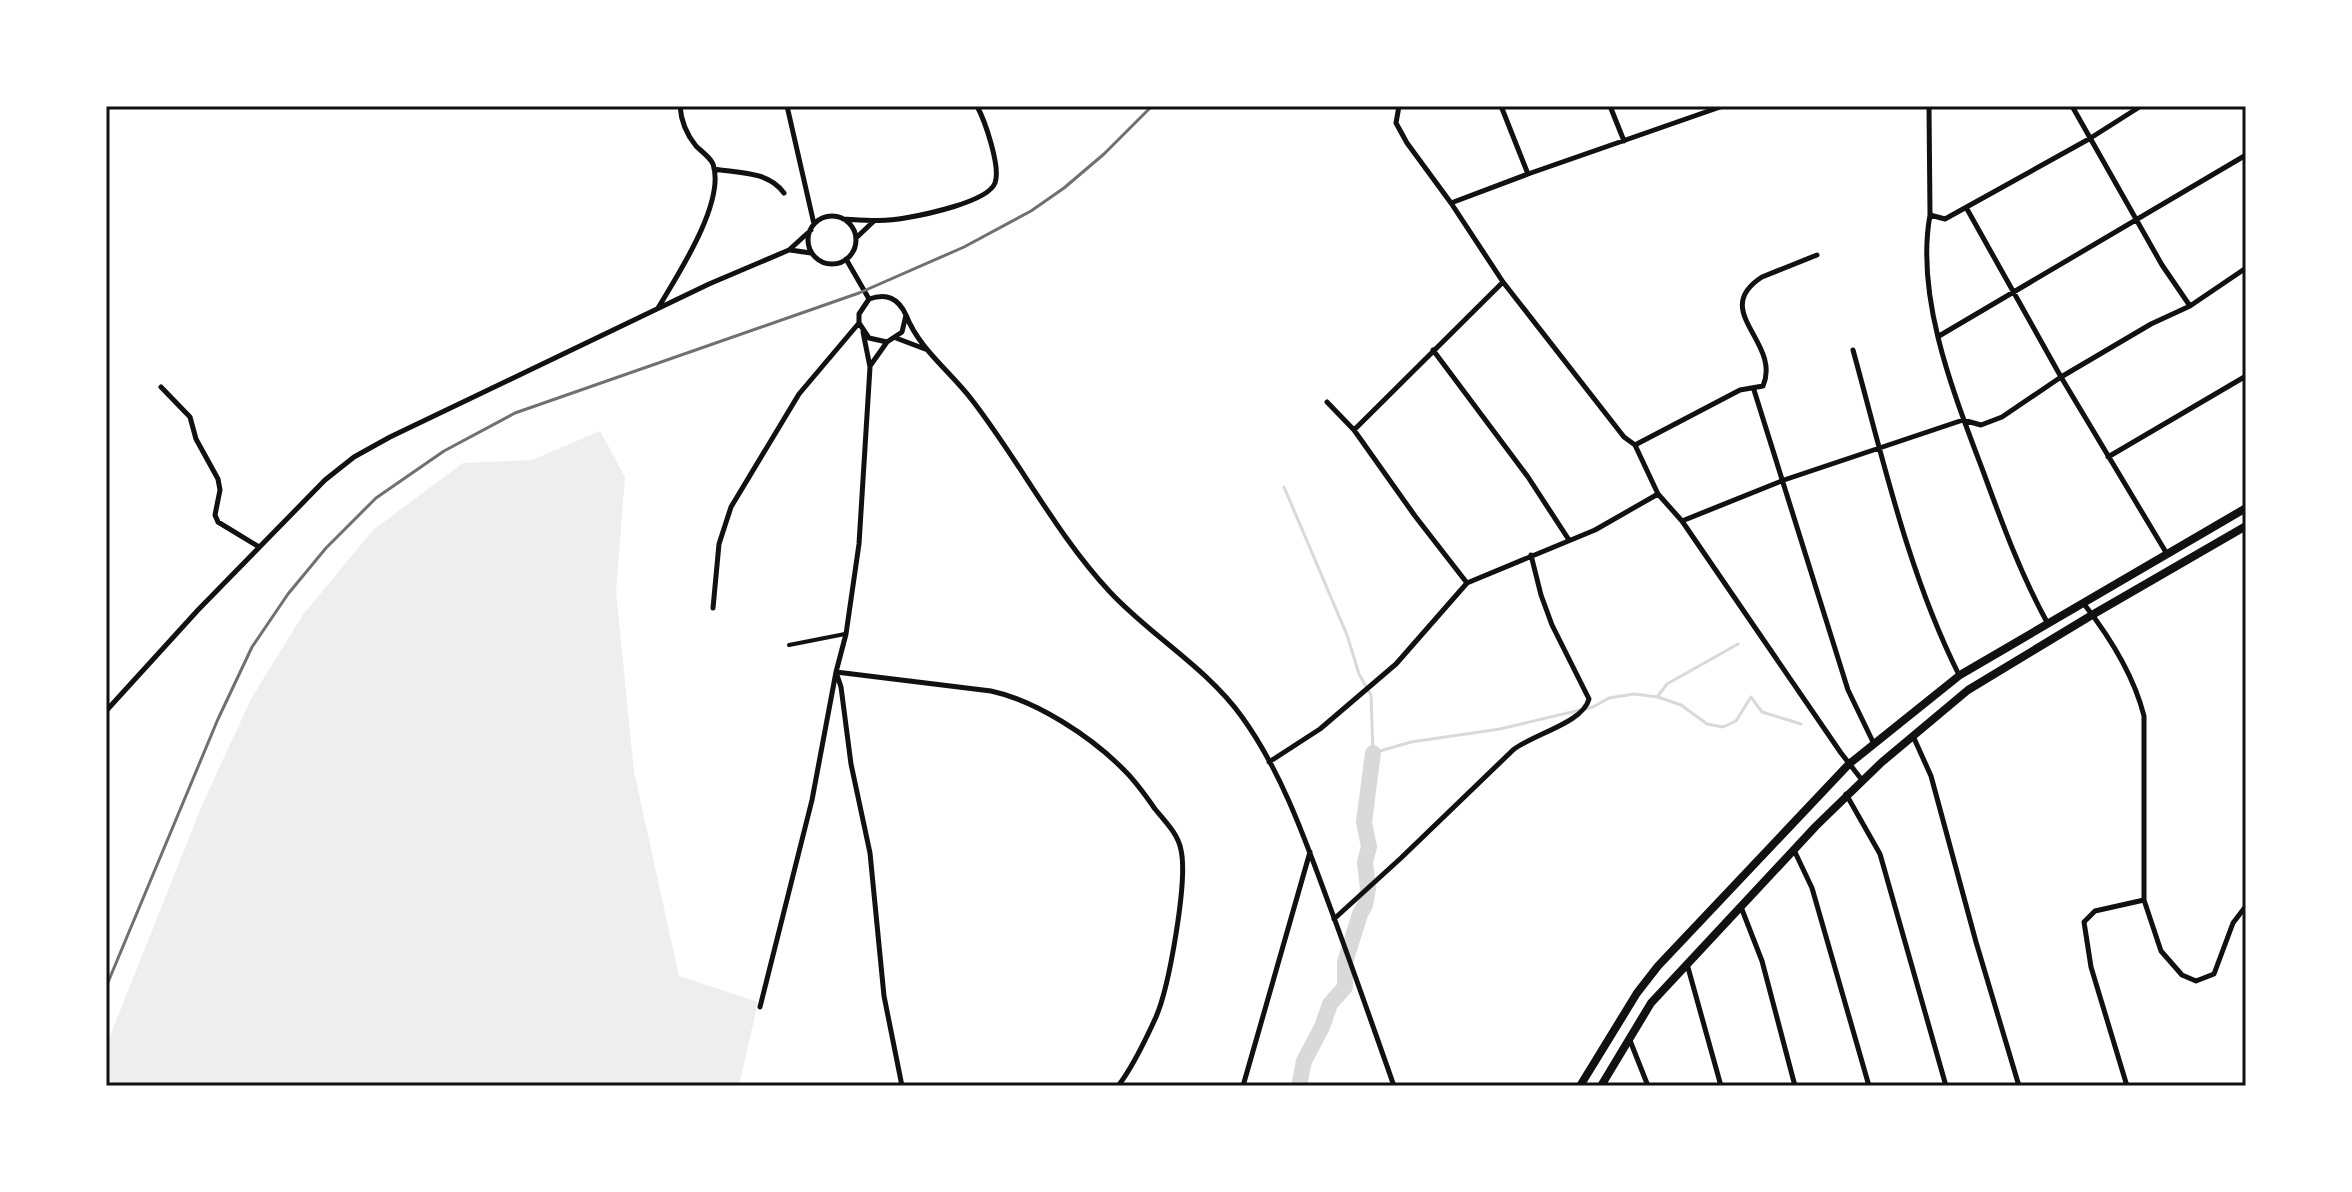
<svg xmlns="http://www.w3.org/2000/svg" width="2352" height="1192" font-family="'Golos Text',sans-serif">
<style>
.green{fill:#eee}
.lines{fill:none;stroke-linecap:round;stroke-linejoin:round}
.stream{stroke:#d9d9d9;stroke-width:3}
.river{stroke:#d9d9d9;stroke-width:16}
.pedestrian{stroke:#111;stroke-width:4}
.minor{stroke:#111;stroke-width:5}
.primary{stroke:#111;stroke-width:8}
.rail{stroke:#707070;stroke-width:3}
.neatline{fill:none;stroke:#111;stroke-width:3}
</style>
<rect width="100%" height="100%" fill="#fff"/>
<path class="green" d="M 600,431 L 625,477 L 616,591 L 634,772 L 679,976 L 758,1002 L 739,1086 L 106,1086 L 106,1046 L 203,803 L 251,699 L 302,616 L 373,530 L 463,463 L 532,460 Z"/>
<g class="lines">
<path class="stream" d="M 1284,487 L 1347,635 L 1359,674 L 1371,695 L 1373,753 L 1411,742 L 1500,729 L 1593,707 L 1609,698 L 1634,694 L 1658,697 L 1681,705 L 1707,724 L 1723,727 L 1736,721 L 1751,697 L 1762,712 L 1801,724
M 1658,696 L 1667,684 L 1738,644"/>
<path class="river" d="M 1299,1086 L 1304,1061 L 1322,1027 L 1330,1004 L 1345,987 L 1345,962 L 1360,914 L 1365,905 L 1368,889 L 1365,862 L 1369,847 L 1364,822 L 1373,753"/>
<path class="pedestrian" d="M 789,645 L 845,634"/>
<path class="minor" d="M 787,106 L 814,224
M 1399,106 L 1396,123 L 1407,143 L 1451,203 L 1503,282 L 1624,437 L 1635,445 L 1658,494 L 1682,521 L 1841,753 L 1862,780
M 1501,106 L 1528,174
M 1610,106 L 1624,141
M 1929,106 L 1930,215 L 1945,219 L 2089,139 L 2141,106
M 2072,106 L 2162,265 L 2190,306
M 714,169 C 739,173 768,171 784,193
M 1451,203 L 1528,174 L 1723,106
M 1967,209 L 2061,377 L 2167,554
M 1930,215 C 1915,298 1954,394 1983,471 C 2002,523 2021,575 2048,624
M808 240a24 24 0 1 1 48 0a24 24 0 1 1-48 0Z
M 843,219 C 863,220 884,222 905,218 C 923,215 988,202 995,183 C 1001,167 985,121 977,106
M 856,238 L 874,221
M 790,250 L 811,253
M 846,259 L 869,299
M 658,308 C 677,276 726,202 713,164 C 710,157 702,152 696,146 C 687,135 681,120 680,106
M 906,315 C 919,349 950,371 972,400 C 1020,462 1056,534 1110,592 C 1151,636 1206,667 1242,717 C 1284,775 1308,848 1333,915 C 1354,972 1374,1029 1394,1086
M 863,332 L 870,367 L 859,544 L 846,634 L 836,672 L 841,687 L 851,764 L 870,853 L 884,996 L 902,1086
M 1939,336 L 2246,155
M 896,338 L 925,349
M 1433,350 L 1528,477 L 1569,540
M 1853,350 C 1883,459 1908,573 1959,675
M 870,366 L 887,342
M 161,387 L 190,417 L 196,439 L 218,479 L 220,490 L 215,515 L 218,522 L 259,547
M 1754,390 L 1848,690 L 1874,744
M 1327,402 L 1354,430 L 1415,516 L 1467,583
M 1354,430 L 1503,282
M 1635,445 L 1740,390 L 1763,386 C 1782,342 1709,311 1762,277 L 1817,255
M 2108,457 L 2246,376
M 1682,521 L 1784,480 L 1963,420 L 1981,425 L 2002,417 L 2061,377 L 2151,324 L 2190,306 L 2246,268
M 2084,604 C 2109,636 2134,676 2144,716 L 2144,900 L 2161,951 L 2182,975 L 2196,981 L 2214,974 L 2233,923 L 2246,906
M 713,608 L 719,544 L 731,507 L 799,394 L 859,323 L 859,314 L 869,299 C 887,293 898,298 906,315 L 902,332 L 887,342 L 869,338 L 859,323
M 106,711 L 198,610 L 325,480 L 354,457 L 390,437 L 709,284 L 789,250 L 811,230
M 1913,736 L 1931,776 L 1976,942 L 2019,1086
M 1269,762 L 1320,729 L 1396,664 L 1467,583 L 1595,530 L 1658,494
M 1846,794 L 1880,854 L 1946,1086
M 1794,850 L 1812,888 L 1869,1086
M 1741,907 L 1762,961 L 1795,1086
M 1334,919 L 1401,858 L 1513,750 C 1533,734 1583,723 1589,699 L 1552,625 L 1541,595 L 1531,555
M 1687,964 L 1721,1086
M 760,1007 L 812,800 L 836,672 L 991,691 C 1037,701 1092,737 1125,771 C 1136,782 1146,796 1155,809 C 1165,821 1178,834 1181,850 C 1188,881 1169,987 1156,1017 C 1146,1039 1133,1067 1118,1086
M 1629,1038 L 1648,1086
M 1243,1086 L 1310,852
M 2127,1086 L 2091,967 L 2084,922 L 2095,911 L 2144,900"/>
<path class="primary" d="M 1580,1086 L 1637,993 L 1658,966 L 1849,764 L 1960,675 L 2246,508
M 1601,1086 L 1651,1003 L 1816,826 L 1882,762 L 1968,690 L 2092,615 L 2246,526"/>
<path class="rail" d="M 106,987 L 218,719 L 252,647 L 288,594 L 326,548 L 376,498 L 444,451 L 515,413 L 859,293 L 964,247 L 1031,211 L 1064,188 L 1104,154 L 1152,106"/>
</g>
<rect width="2352" height="1192" fill="none" stroke="#ffffff" stroke-width="216"/>
<rect x="108" y="108" width="2136" height="976" class="neatline"/>
</svg>
